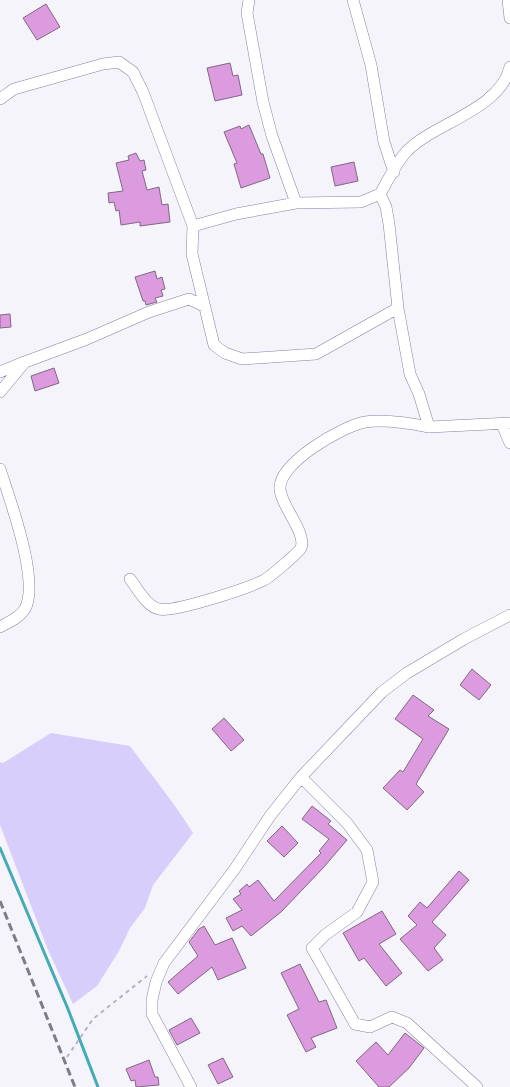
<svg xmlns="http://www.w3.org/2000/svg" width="510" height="1087" font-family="Merriweather,serif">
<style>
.green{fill:#d8cefb}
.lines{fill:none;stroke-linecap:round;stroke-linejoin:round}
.stream{stroke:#43abb5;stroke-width:3}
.building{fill:#dc9adf;stroke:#806881}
.minor-casing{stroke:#8780a0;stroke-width:12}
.path{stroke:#b6b5be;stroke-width:2;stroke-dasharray:4 4;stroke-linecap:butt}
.minor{stroke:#fff;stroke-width:11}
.rail{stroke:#7e7c87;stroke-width:3;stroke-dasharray:8 4;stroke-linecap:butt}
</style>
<rect width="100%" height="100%" fill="#f5f4fb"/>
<path class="green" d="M 51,733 L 130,746 C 151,775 174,802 193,833 L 153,885 L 145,908 L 130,928 L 119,951 L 97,986 L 73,1004 L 48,950 L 0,825 L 0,762 L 3,763 Z"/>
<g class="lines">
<path class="stream" d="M 0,848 L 68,1009 L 98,1087"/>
</g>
<path class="building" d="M 46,4 L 60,27 L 37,40 L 23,18 Z
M 230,63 L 233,76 L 238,75 L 242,95 L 215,101 L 207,68 Z
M 249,125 L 261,154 L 263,154 L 270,178 L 241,188 L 234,164 L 237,163 L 224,132 L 240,126 L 241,129 Z
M 136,153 L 140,161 L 144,160 L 146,170 L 142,171 L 147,190 L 159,187 L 162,205 L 168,204 L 170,222 L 140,226 L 140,222 L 121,225 L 119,210 L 116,211 L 114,202 L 109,203 L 108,193 L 123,191 L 116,163 L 129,160 L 128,156 Z
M 354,162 L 358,181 L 335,186 L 331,167 Z
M 155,271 L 157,279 L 162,277 L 165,289 L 161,290 L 163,296 L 155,298 L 157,302 L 146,305 L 145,301 L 143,301 L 135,277 Z
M 10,314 L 11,327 L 0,328 L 0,315 Z
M 54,368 L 59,383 L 35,391 L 31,376 Z
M 472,669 L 491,685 L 479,700 L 460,685 Z
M 413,695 L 434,710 L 428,716 L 449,729 L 416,784 L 424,792 L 407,810 L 383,788 L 400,770 L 403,772 L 423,739 L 395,719 Z
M 224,718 L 244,740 L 231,751 L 212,729 Z
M 312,806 L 331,821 L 328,824 L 347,840 L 323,868 L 281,912 L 251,936 L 242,926 L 233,931 L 226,918 L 242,910 L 233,899 L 241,894 L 239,891 L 247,884 L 249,887 L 258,880 L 274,901 L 321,853 L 319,851 L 329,839 L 302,819 Z
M 282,826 L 298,843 L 284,857 L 267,841 Z
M 459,871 L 469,880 L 432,922 L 446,935 L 434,948 L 443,960 L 428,971 L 400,939 L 417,925 L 408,916 L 420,902 L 427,908 Z
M 382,911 L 396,934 L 379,944 L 402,973 L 386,986 L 364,958 L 359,961 L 343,933 Z
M 204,926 L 215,945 L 232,938 L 246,968 L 218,980 L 212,967 L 178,994 L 168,982 L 198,956 L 189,942 L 199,929 Z
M 300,964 L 319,1002 L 326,1000 L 337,1028 L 311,1038 L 316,1047 L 306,1052 L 287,1015 L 299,1009 L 281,973 Z
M 191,1018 L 200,1033 L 177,1045 L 169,1030 Z
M 405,1033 L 424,1048 L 409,1068 L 389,1087 L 379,1087 L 356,1061 L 376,1042 L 388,1055 Z
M 223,1058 L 233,1077 L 218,1084 L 208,1065 Z
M 149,1060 L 155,1077 L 158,1077 L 159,1085 L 136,1087 L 135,1080 L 131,1081 L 126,1069 Z"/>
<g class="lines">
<g class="minor-casing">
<path id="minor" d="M 249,0 L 247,13 L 263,102 L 272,136 L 296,203
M 353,0 L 371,65 L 384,142 L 394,172
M 508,0 L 510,18
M 0,99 L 14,89 L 103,64 L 119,62 L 133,72 L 143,92 L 193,226 L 192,254 L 214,345 L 225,353 L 242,359 L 316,354 L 398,308 L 410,374 L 419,394 L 429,427 L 510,423
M 380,194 C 388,180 396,163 407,151 C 434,123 500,110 510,67
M 193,226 L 236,214 L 296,203 L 361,202 L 380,194 L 386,207 L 389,224 L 398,308
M 0,372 L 24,362
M 0,392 L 25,362 L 87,339 L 149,312 L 189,299 L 204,306
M 502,424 L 510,443
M 0,469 C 10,500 40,581 25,609 C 19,618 9,622 0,627
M 130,579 C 138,589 146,606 159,609 C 173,613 249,588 264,580 C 269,578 299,552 301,548 C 307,533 281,506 280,489 C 278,463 343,426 365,422 C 386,419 409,423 429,427
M 301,777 L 347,823 L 367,850 L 373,882 L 357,912 L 325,935 L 312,948 L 355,1024 L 370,1027 L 392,1017 L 407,1023 L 477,1087
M 191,1087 L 152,1014 L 152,1000 L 156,982 L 164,963 L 234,870 L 270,816 L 301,777 L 382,692 L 407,673 L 464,639 L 510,615"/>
</g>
<path class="path" d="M 67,1057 L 93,1019 L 147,976"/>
<use href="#minor" class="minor"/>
<path class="rail" d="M 0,901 L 75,1087"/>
</g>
</svg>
